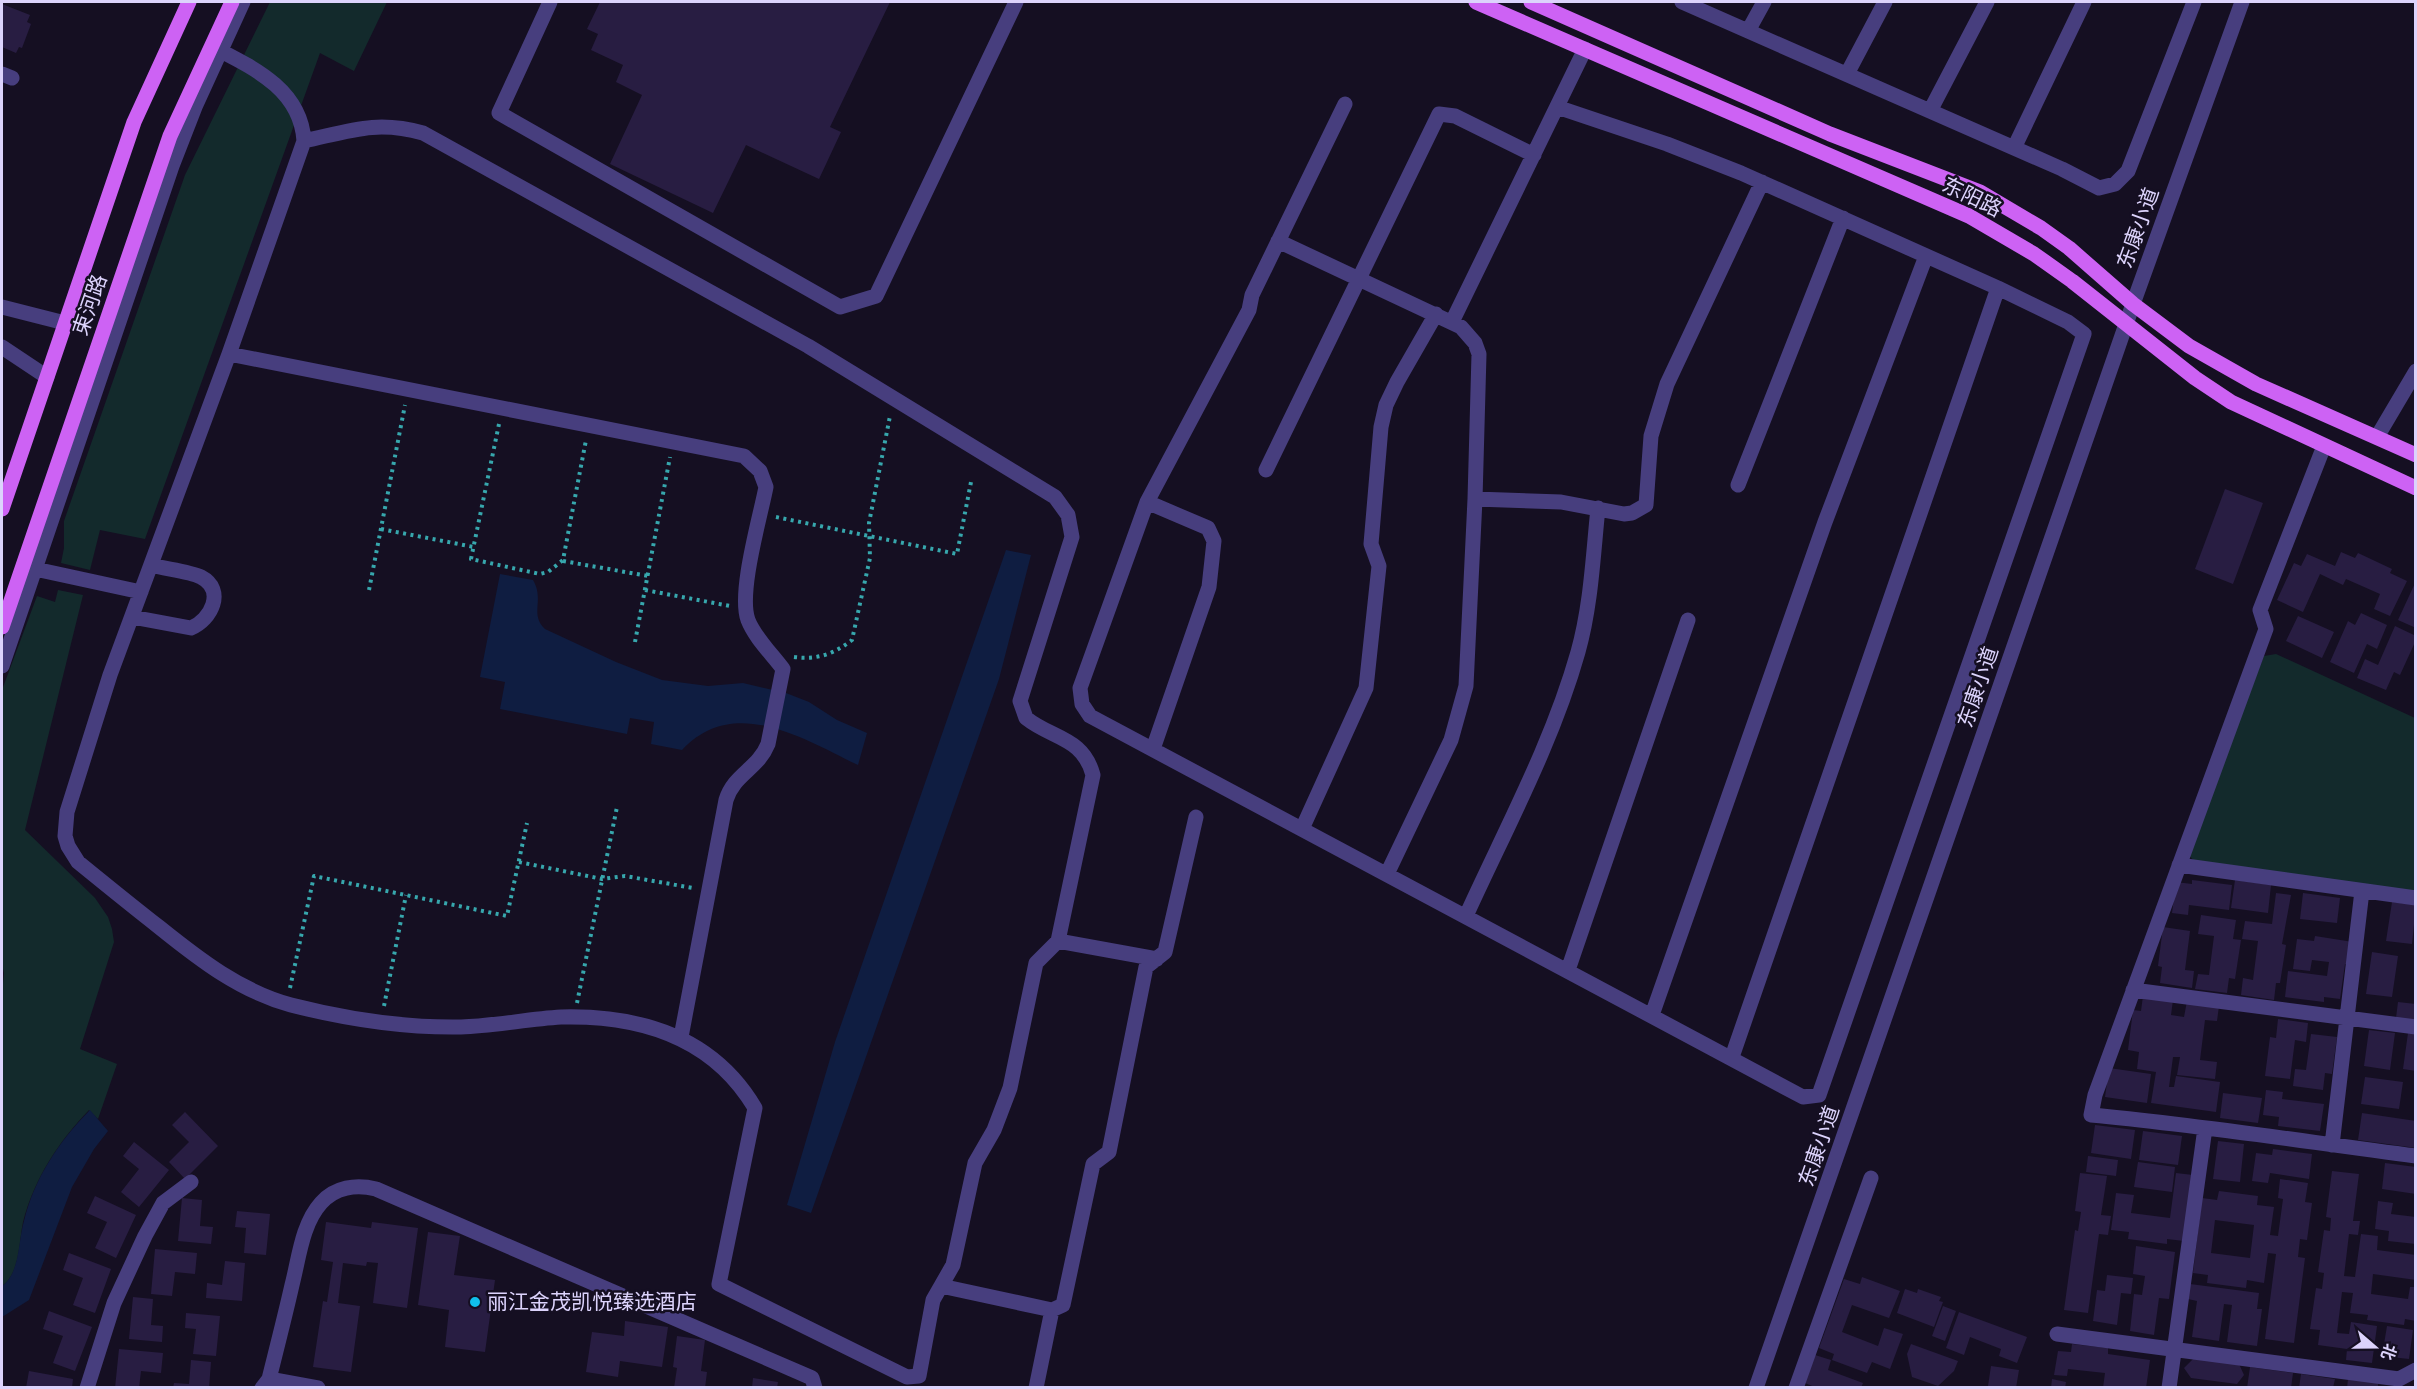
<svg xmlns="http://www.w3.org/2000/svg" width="2417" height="1389" font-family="Jost,'Noto Sans SC',sans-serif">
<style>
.green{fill:#132a2c}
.water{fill:#0f1d41}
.building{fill:#281d42;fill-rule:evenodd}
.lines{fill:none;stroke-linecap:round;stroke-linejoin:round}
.path{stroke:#37a7ad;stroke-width:4;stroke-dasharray:3 4.5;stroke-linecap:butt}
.minor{stroke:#473e7e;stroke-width:15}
.major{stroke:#cd62f4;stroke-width:15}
.poi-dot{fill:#10bfec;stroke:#150f22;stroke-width:2}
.labels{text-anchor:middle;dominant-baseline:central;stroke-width:5;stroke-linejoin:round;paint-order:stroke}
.street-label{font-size:21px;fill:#dcd3fc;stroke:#150f22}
.poi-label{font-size:21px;fill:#dcd3fc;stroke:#150f22;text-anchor:start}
</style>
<rect width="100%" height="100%" fill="#150f22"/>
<path class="green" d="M 270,2 L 387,2 L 354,71 L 320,53 L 145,539 L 100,530 L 90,570 L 61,563 L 64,548 L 64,521 L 185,175 Z
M 58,590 L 83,595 L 25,830 L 95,898 L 108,917 L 112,929 L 114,942 L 80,1049 L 117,1064 L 98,1119 L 89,1110 C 59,1141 34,1179 23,1222 C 19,1241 20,1274 2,1286 L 2,994 L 4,973 L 2,965 L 2,690 L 37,596 L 55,602 Z
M 2276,654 L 2415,718 L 2415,894 L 2194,861 L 2187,853 L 2264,656 Z"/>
<path class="water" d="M 1006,550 L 1031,555 L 999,679 L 811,1213 L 787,1205 L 835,1042 Z
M 500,574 L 533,580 C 545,600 529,614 545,629 L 616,662 L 662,680 L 708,686 L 743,683 L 786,693 L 809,702 L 837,720 L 867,733 L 858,765 C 804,739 734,694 682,750 L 651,744 L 654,722 L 630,718 L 627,734 L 500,709 L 505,682 L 480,677 Z
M 90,1110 L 108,1131 L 94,1149 L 72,1187 L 29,1300 L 2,1317 L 2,1286 C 20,1274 18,1241 24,1221 C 34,1179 59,1141 90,1110 Z"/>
<path class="building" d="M 600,2 L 890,2 L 830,127 L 841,132 L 819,179 L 746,145 L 713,213 L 610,164 L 642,95 L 616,82 L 623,65 L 591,50 L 598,34 L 587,29 Z
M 2,4 L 30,15 L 27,22 L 31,24 L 22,48 L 19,47 L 16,53 L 2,47 Z
M 2225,489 L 2263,503 L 2233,584 L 2195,569 Z
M 2341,552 L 2355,558 L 2358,553 L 2392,569 L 2390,573 L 2407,581 L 2390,616 L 2374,609 L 2380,594 L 2346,579 L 2343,585 L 2320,574 L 2303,612 L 2277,600 L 2294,563 L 2301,566 L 2307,554 L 2335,566 Z
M 2416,581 L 2416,628 L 2398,620 Z
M 2361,613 L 2387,625 L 2377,649 L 2367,644 L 2354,673 L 2330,662 L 2348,621 L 2355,625 Z
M 2298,616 L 2334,632 L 2322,658 L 2286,641 Z
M 2395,626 L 2416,636 L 2416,640 L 2400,675 L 2394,672 L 2386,690 L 2357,678 L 2365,659 L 2378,665 Z
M 2192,880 L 2232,885 L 2229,910 L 2189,905 L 2188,915 L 2172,913 L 2176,882 L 2192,884 Z
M 2235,880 L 2271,885 L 2268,913 L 2231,908 Z
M 2276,893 L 2291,895 L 2282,944 L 2286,945 L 2280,983 L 2276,983 L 2274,1000 L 2241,995 L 2243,978 L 2253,980 L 2258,941 L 2242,939 L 2245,921 L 2272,924 Z
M 2303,893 L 2340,898 L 2337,923 L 2300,919 Z
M 2392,902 L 2416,905 L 2412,944 L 2386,941 Z
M 2201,915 L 2236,920 L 2233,939 L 2241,940 L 2235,979 L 2229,978 L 2227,993 L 2195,989 L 2198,974 L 2209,975 L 2214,936 L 2198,934 Z
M 2163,927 L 2190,931 L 2185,970 L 2194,971 L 2192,988 L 2160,983 L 2162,967 L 2158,966 Z
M 2315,936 L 2353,942 L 2349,965 L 2345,964 L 2340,999 L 2324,997 L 2324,1002 L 2285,997 L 2288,971 L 2327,976 L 2329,962 L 2312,960 L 2310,971 L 2293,969 L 2297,939 L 2314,941 Z
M 2372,952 L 2398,956 L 2392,997 L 2366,994 Z
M 2143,996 L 2173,1000 L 2171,1015 L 2184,1017 L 2187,1001 L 2219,1006 L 2217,1021 L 2205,1020 L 2200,1060 L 2217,1062 L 2215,1079 L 2177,1075 L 2180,1057 L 2173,1057 L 2169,1087 L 2174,1087 L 2176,1076 L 2220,1082 L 2216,1112 L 2151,1103 L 2156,1072 L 2137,1069 L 2139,1052 L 2128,1050 L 2133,1010 L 2141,1011 Z
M 2398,1002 L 2416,1004 L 2416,1021 L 2396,1018 Z
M 2278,1019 L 2308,1023 L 2306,1042 L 2295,1040 L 2290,1079 L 2265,1076 L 2270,1037 L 2276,1038 Z
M 2369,1030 L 2395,1033 L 2390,1070 L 2364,1066 Z
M 2408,1033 L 2416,1034 L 2416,1071 L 2403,1069 Z
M 2311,1034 L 2337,1037 L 2332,1074 L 2325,1073 L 2323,1090 L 2293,1086 L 2295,1069 L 2306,1070 Z
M 2109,1068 L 2151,1074 L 2147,1103 L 2105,1097 Z
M 2365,1077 L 2403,1082 L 2399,1109 L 2361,1104 Z
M 2266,1090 L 2283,1092 L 2282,1099 L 2324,1104 L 2320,1131 L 2278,1126 L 2279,1117 L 2263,1115 Z
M 2223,1093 L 2262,1098 L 2258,1123 L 2220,1118 Z
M 185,1112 L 218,1146 L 185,1179 L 169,1162 L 189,1142 L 172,1125 Z
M 2362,1113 L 2416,1121 L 2416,1148 L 2358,1140 Z
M 2095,1125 L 2135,1130 L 2131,1159 L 2091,1153 Z
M 2143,1131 L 2182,1136 L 2178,1165 L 2139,1160 Z
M 2218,1141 L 2244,1144 L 2240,1182 L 2213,1179 Z
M 134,1142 L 169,1170 L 139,1207 L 121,1192 L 139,1169 L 123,1156 Z
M 2273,1149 L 2312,1154 L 2309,1179 L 2270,1173 L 2268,1183 L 2252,1181 L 2256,1153 L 2272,1155 Z
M 2088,1156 L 2118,1160 L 2116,1176 L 2086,1172 Z
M 2138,1162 L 2175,1167 L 2172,1192 L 2134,1187 Z
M 2385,1163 L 2416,1167 L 2416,1194 L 2382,1189 Z
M 2332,1171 L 2359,1174 L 2353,1221 L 2360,1221 L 2358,1235 L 2349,1234 L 2344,1276 L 2355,1277 L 2361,1234 L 2378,1236 L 2377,1250 L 2416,1255 L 2416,1280 L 2373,1274 L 2371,1294 L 2408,1299 L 2410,1287 L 2416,1287 L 2416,1321 L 2405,1319 L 2404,1325 L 2367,1320 L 2368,1315 L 2350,1313 L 2353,1293 L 2342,1292 L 2337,1333 L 2349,1334 L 2351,1322 L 2377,1326 L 2372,1363 L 2346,1360 L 2347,1349 L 2318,1345 L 2320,1330 L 2310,1329 L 2316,1288 L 2322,1289 L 2324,1273 L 2318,1272 L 2324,1230 L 2330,1231 L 2331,1218 L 2326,1217 Z
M 2080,1173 L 2107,1176 L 2101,1215 L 2111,1216 L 2108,1235 L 2099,1234 L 2088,1313 L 2064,1310 L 2075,1230 L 2078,1231 L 2081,1212 L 2075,1211 Z
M 2176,1173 L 2193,1175 L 2184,1241 L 2167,1239 L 2167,1244 L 2128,1239 L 2129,1232 L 2111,1230 L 2116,1193 L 2134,1195 L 2131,1213 L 2170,1218 Z
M 2280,1179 L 2308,1183 L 2305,1202 L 2312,1203 L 2307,1240 L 2300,1239 L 2298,1257 L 2305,1258 L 2294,1343 L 2265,1339 L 2276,1254 L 2268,1253 L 2264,1283 L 2247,1280 L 2246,1288 L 2207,1283 L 2208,1275 L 2193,1273 L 2202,1198 L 2217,1200 L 2219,1191 L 2258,1196 L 2257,1205 L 2274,1207 L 2270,1235 L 2278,1236 L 2283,1199 L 2278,1198 ZM 2215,1220 L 2254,1225 L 2250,1258 L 2211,1253 Z
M 95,1196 L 136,1215 L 116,1258 L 95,1248 L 107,1222 L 87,1213 Z
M 182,1198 L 202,1200 L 200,1226 L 213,1227 L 211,1244 L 178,1241 Z
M 2378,1201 L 2393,1203 L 2391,1214 L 2416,1217 L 2416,1244 L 2388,1241 L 2389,1231 L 2375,1229 Z
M 237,1211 L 270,1214 L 266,1255 L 244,1253 L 246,1228 L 235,1227 Z
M 326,1222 L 371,1228 L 372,1222 L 418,1228 L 407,1308 L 373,1303 L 378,1263 L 367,1262 L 366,1266 L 343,1263 L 338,1303 L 360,1306 L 351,1372 L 313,1367 L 323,1301 L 327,1302 L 333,1262 L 321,1260 Z
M 428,1232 L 460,1236 L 454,1275 L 495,1280 L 485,1352 L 445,1347 L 449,1310 L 418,1305 Z
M 2136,1246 L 2175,1252 L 2169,1299 L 2159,1298 L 2154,1335 L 2130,1331 L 2134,1294 L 2142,1295 L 2145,1276 L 2133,1274 Z
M 155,1249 L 197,1253 L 195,1274 L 175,1272 L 172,1296 L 151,1294 Z
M 69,1253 L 111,1269 L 95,1313 L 73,1305 L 83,1278 L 63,1270 Z
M 225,1261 L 245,1263 L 242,1301 L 206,1298 L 207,1283 L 222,1285 Z
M 2107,1275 L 2133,1278 L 2131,1294 L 2121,1293 L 2117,1325 L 2093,1321 L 2097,1290 L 2105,1291 Z
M 1862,1277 L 1900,1291 L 1889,1318 L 1852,1305 L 1842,1332 L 1878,1346 L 1884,1328 L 1903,1334 L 1890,1369 L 1872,1362 L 1867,1373 L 1832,1360 L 1834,1354 L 1819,1348 L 1844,1279 L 1860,1284 Z
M 2190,1284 L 2259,1293 L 2257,1309 L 2262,1309 L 2257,1346 L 2227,1342 L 2232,1305 L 2224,1304 L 2219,1341 L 2192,1337 L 2197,1301 L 2188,1299 Z
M 1905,1289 L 1917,1293 L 1918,1289 L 1941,1297 L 1939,1301 L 1943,1302 L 1934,1327 L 1897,1313 Z
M 133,1297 L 153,1299 L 151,1325 L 163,1326 L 162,1342 L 129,1339 Z
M 1943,1306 L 1956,1311 L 1945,1341 L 1932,1336 Z
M 49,1311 L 92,1327 L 75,1371 L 53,1363 L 63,1336 L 43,1329 Z
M 1959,1312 L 2027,1337 L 2017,1363 L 1999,1356 L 2001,1349 L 1970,1337 L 1964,1355 L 1946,1348 Z
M 186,1313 L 220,1316 L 216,1356 L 193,1354 L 196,1329 L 185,1328 Z
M 625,1321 L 668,1327 L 662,1367 L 620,1361 L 618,1377 L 586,1372 L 592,1332 L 624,1336 Z
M 2387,1326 L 2413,1330 L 2409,1359 L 2382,1356 Z
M 677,1336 L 705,1340 L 701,1371 L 707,1372 L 705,1388 L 674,1388 L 677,1368 L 673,1367 Z
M 1911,1344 L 1958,1361 L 1954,1371 L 1938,1386 L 1912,1377 L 1907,1354 Z
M 2072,1344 L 2108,1348 L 2108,1354 L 2150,1360 L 2146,1388 L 2103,1388 L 2105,1373 L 2068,1369 L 2067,1376 L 2054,1375 L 2058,1351 L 2071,1352 Z
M 119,1349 L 163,1353 L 161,1373 L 141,1371 L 139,1388 L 115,1388 Z
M 1815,1355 L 1831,1360 L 1828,1370 L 1863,1383 L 1861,1388 L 1817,1388 L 1805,1383 Z
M 2194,1358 L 2239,1364 L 2244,1375 L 2237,1384 L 2191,1378 L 2184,1368 Z
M 191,1360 L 211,1362 L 209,1388 L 173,1388 L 174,1383 L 189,1384 Z
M 1991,1366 L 2019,1370 L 2016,1388 L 1988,1386 Z
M 2250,1367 L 2293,1373 L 2291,1388 L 2247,1388 Z
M 29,1371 L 73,1379 L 72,1388 L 26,1388 Z
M 2301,1374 L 2335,1379 L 2333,1388 L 2299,1388 Z
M 753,1378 L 778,1382 L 777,1388 L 752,1388 Z
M 2052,1379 L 2066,1382 L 2065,1388 L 2051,1388 Z
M 2348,1379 L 2378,1383 L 2378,1388 L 2347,1388 Z"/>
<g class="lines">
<path class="path" d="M 499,424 L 471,559 L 540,574 L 548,572 L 563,560 L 586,440
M 776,517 L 957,554 L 971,482
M 381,529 L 474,547
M 563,561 L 648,576
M 369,590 L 405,405
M 645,590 L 730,606
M 635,642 L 670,457
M 794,657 C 817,660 834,654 852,640 L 870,558 L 869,523 L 890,416
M 519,862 L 602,879 L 625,876 L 693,888
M 290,988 L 314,876 L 507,916 L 527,823
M 577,1003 L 617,807
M 384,1006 L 406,895"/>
<path class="minor" d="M 550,2 L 499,113 L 840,307 L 876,296 L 1016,2
M 1682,2 L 2062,169 L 2099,188 L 2115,184 L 2128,171 L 2194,2
M 1748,31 L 1764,2
M 219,50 C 258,70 301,92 304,141 L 229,354 L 110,675 L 67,812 L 65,836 L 68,846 L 78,862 C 105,884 132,906 159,927 C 200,960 240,991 291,1005 C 346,1019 404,1028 461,1027 C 495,1026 527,1019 561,1017 C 640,1015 713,1037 755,1108 L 719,1284 L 907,1377 L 919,1376 L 933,1300 L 953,1265 L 975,1163 L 994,1130 L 1010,1088 L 1036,963 L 1058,941 L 1093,775 C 1083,737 1052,739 1026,718 L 1020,701 L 1072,537 L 1068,515 L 1055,497 L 808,346 L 423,133 C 376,120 350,131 304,141
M 2,74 L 12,78
M 1847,74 L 1885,2
M 1345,104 L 1252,295 L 1249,310 L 1147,502 L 1080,688 L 1082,704 L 1090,716 L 1803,1097 L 1819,1095 L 2084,334 L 2068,322 L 1998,288 L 1741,173 L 1667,144 L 1557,107
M 1930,111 L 1987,2
M 2014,148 L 2084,2
M 1278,241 L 1461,327 L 1475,343 L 1479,354 L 1475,499 L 1466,686 L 1451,740 L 1387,874
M 2,307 L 65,323
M 1452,322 L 1585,49
M 2,347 L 47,377
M 229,354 L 744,456 L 760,471 L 766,487 C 760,518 738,593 748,620 C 755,638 772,654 783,669 L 768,744 C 758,769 734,774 726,800 L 681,1037
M 2377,437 L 2416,371
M 2324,446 L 2260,610 L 2266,629 L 2095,1095 L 2091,1115 C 2200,1125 2307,1142 2416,1156
M 1266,470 L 1439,114 L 1455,116 L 1534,155
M 1738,485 L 1843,218
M 1475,499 L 1561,502 L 1624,514 L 1632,513 L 1646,505 L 1651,436 L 1667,384 L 1762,182
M 1147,502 L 1208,528 L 1214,541 L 1209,587 L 1153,749
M 27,573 L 35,569 L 141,592
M 132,617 L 191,628 C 211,620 226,590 201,577 C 189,571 165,569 151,565
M 2,666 L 172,166 L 195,107 L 243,2
M 1302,829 L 1366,688 L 1379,566 L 1371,544 L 1381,427 L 1386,405 L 1397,382 L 1436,314
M 2179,865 L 2416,898
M 1466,916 C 1505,830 1552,744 1578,652 C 1591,606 1593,556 1598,508
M 1058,941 L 1157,959
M 1568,970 L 1688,620
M 2133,990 L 2416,1027
M 1652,1015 L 1825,522 L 1926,256
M 1732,1057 L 1998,288
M 2332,1145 L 2362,891
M 941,1286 L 1052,1310
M 2057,1334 L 2399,1379 L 2416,1370
M 269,1379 L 318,1388
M 87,1388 L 114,1303 L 145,1236 L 163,1203 L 191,1182
M 262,1388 L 269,1379 C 277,1347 285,1316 292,1285 C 299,1258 302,1224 321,1203 C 335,1187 356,1184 376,1189 L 812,1378 L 815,1388
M 1036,1388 L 1052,1310 L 1063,1305 L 1093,1164 L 1109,1152 L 1146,967 L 1165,952 L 1196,817
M 1756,1388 L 2133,304 L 2242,2
M 1796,1388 L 1871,1178
M 2169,1388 L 2205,1128"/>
<path class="major" d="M 1476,2 L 1969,216 L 2034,254 L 2072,281 L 2195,378 L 2231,402 L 2416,488
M 1531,2 L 1830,134 L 1980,192 L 2041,228 L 2069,248 L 2133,304 L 2189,346 L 2256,384 L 2416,455
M 2,509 L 134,122 L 189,2
M 2,627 L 170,136 L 232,2"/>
</g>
<circle class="poi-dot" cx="475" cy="1302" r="6"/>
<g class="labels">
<g class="street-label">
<text transform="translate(1972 197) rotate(26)">东阳路</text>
<text transform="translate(2138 228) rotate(-70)">东康小道</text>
<text transform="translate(90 305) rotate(-71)">束河路</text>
<text transform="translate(1978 687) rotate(-71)">东康小道</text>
<text transform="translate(1819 1146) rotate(-71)">东康小道</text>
</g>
<g class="poi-label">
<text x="487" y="1302">丽江金茂凯悦臻选酒店</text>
</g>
</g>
<rect width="2417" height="1389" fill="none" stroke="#dcd3fc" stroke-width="6"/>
<g transform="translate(2375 1347) rotate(110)" stroke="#150f22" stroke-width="4.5" paint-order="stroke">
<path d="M0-4.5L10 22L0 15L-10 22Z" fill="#dcd3fc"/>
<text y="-9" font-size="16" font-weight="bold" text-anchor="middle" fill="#dcd3fc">北</text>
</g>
</svg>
